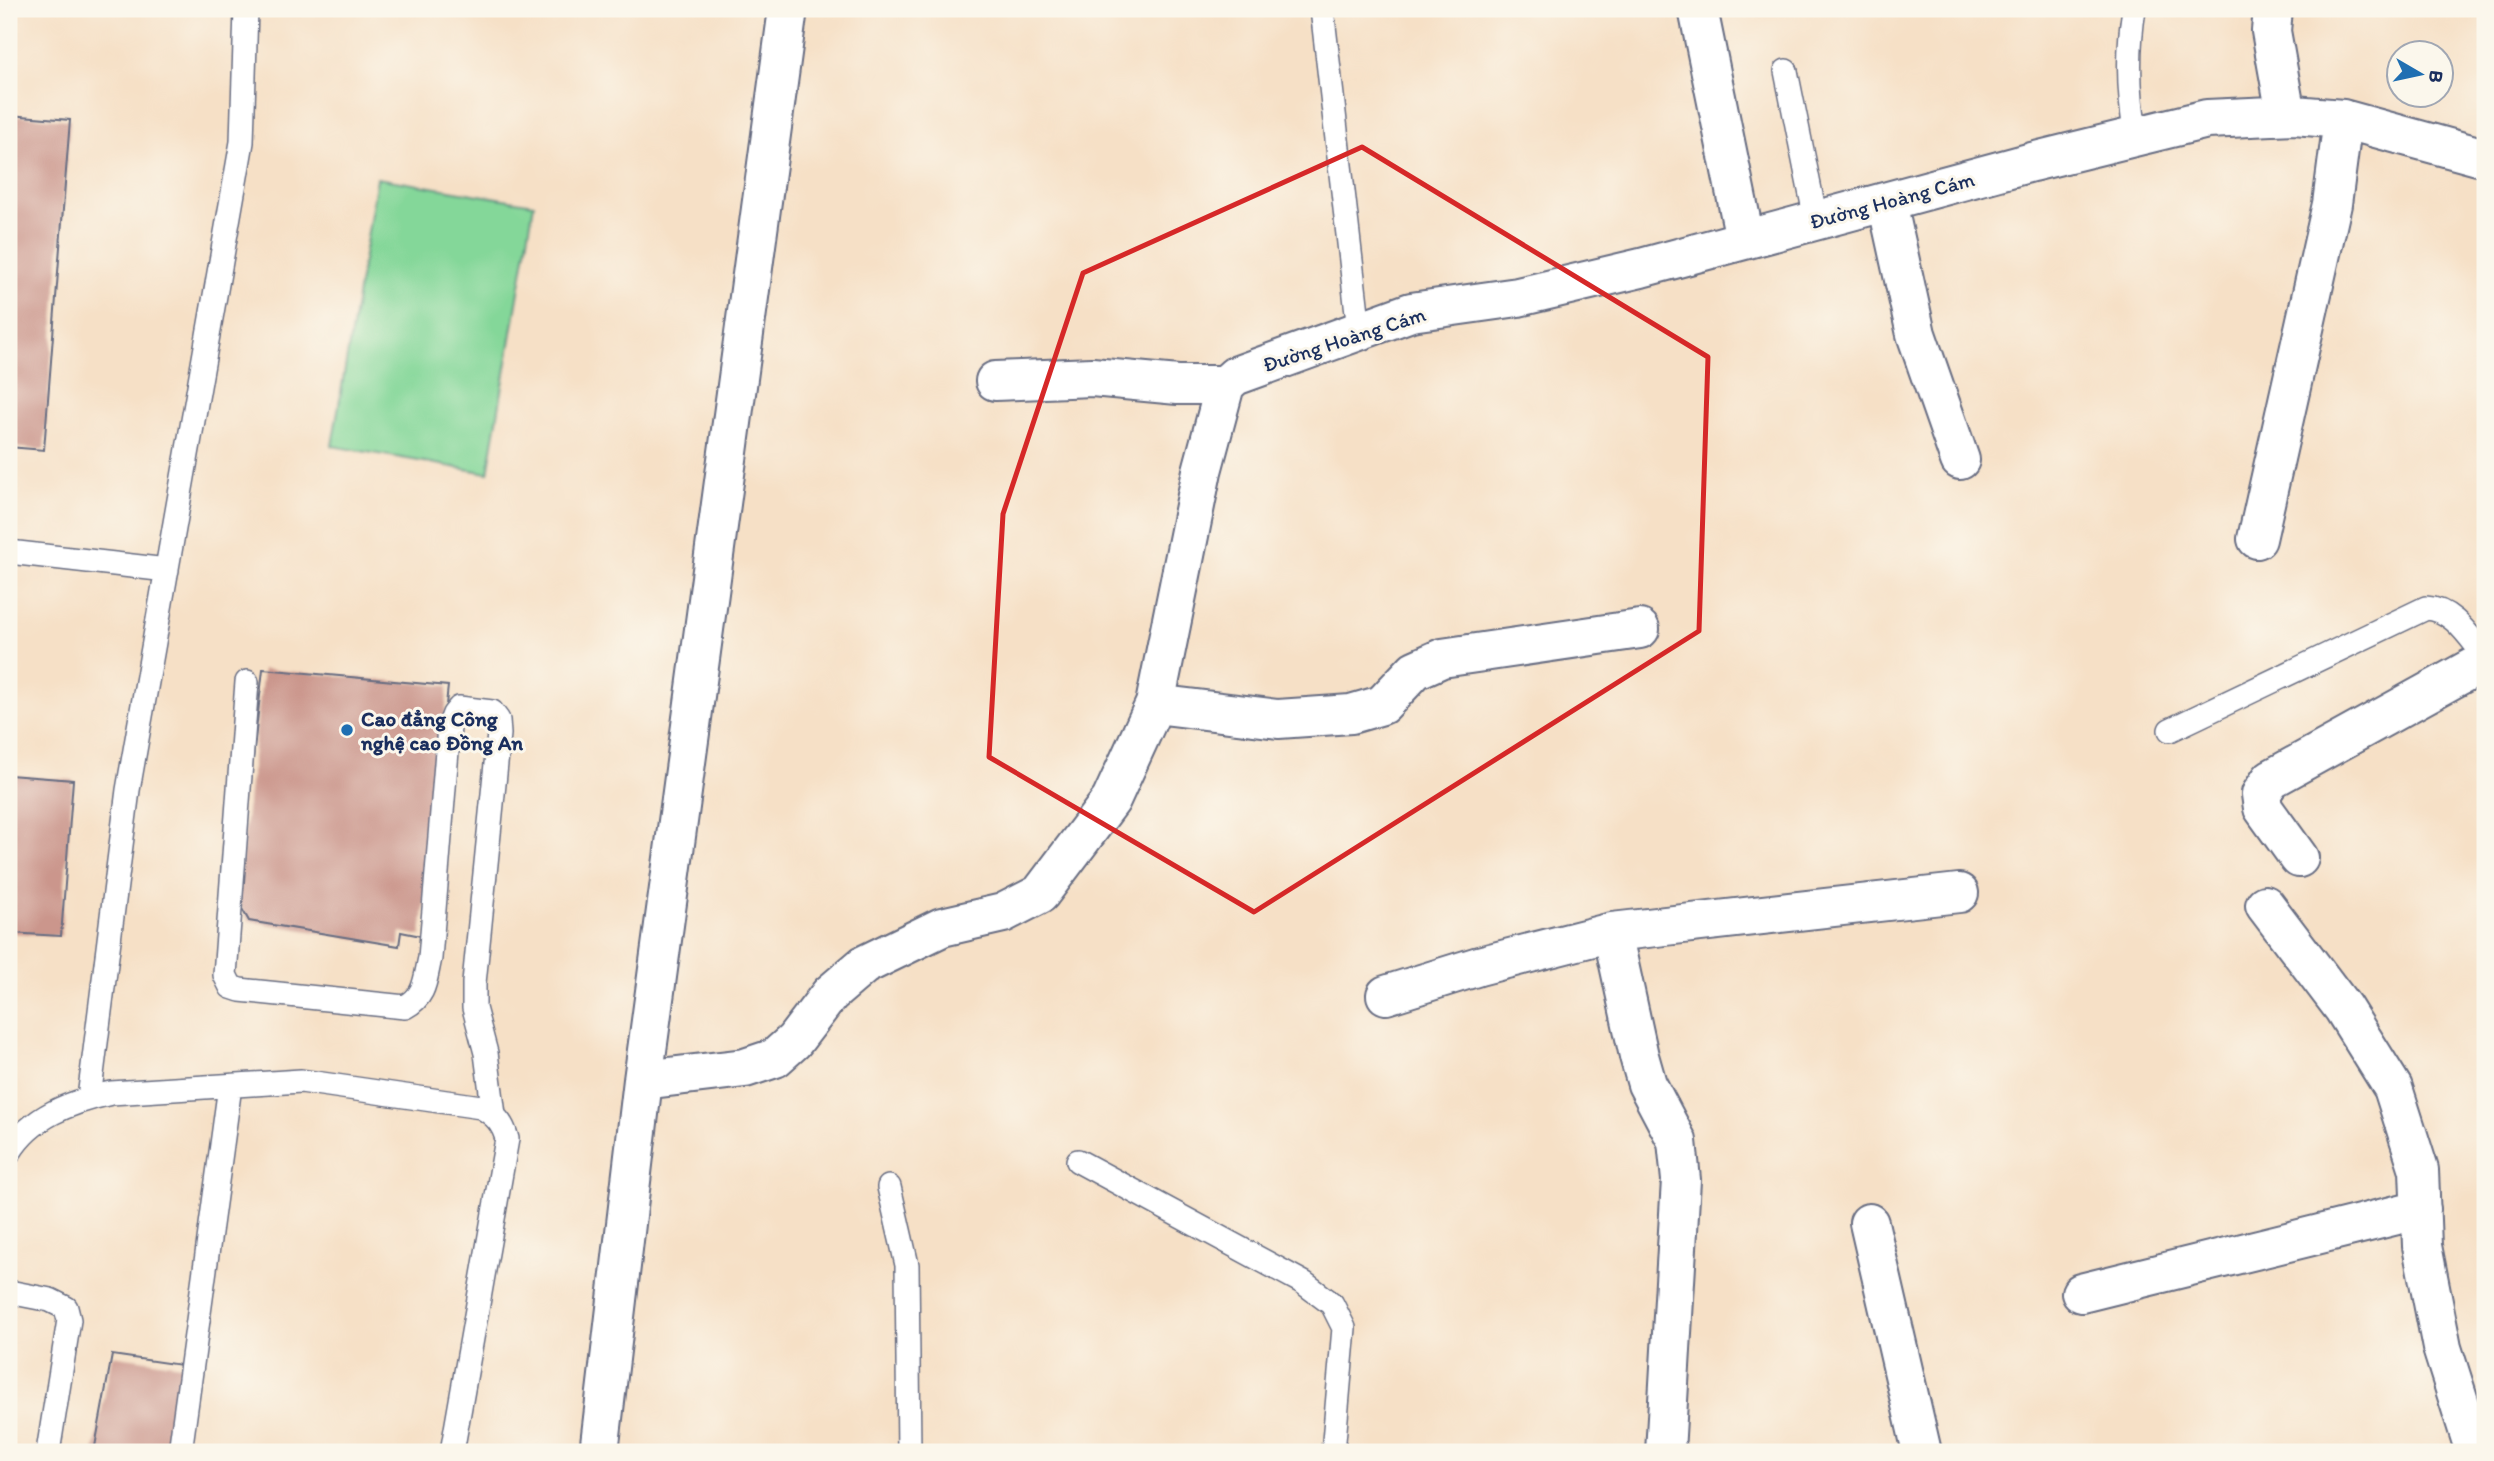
<svg xmlns="http://www.w3.org/2000/svg" width="2494" height="1461" font-family="Itim,sans-serif">
<style>
.green{fill:#84d799;stroke:#50837c;stroke-width:2}
.building{fill:#cb968c}
.lines{fill:none;stroke-linecap:round;stroke-linejoin:round}
.lane-casing{stroke:#686d82;stroke-width:26}
.street-casing{stroke:#686d82;stroke-width:42}
.lane{stroke:#fff;stroke-width:23}
.street{stroke:#fff;stroke-width:38}
.marked{fill:none;stroke:#d62828;stroke-width:5;stroke-linejoin:round}
.poi-dot{fill:#1f6fb2;stroke:#fbf7ec;stroke-width:2.5}
.labels{text-anchor:middle;dominant-baseline:central;stroke-width:6;stroke-linejoin:round;paint-order:stroke}
.street-label{font-size:21px;fill:#1b2f5e;stroke:#fbf7ec}
.poi-label{font-size:21px;font-weight:bold;fill:#1b2f5e;stroke:#fbf7ec;text-anchor:start}
</style>
<rect width="100%" height="100%" fill="#fbf7ec"/>
<filter id="ink" filterUnits="userSpaceOnUse"><feTurbulence type="fractalNoise" baseFrequency=".0143" numOctaves="2"/><feDisplacementMap in="SourceGraphic" scale="14" xChannelSelector="R" yChannelSelector="G"/><feConvolveMatrix kernelMatrix="1 2 1 2 8 2 1 2 1" color-interpolation-filters="sRGB"/></filter>
<filter id="wash" filterUnits="userSpaceOnUse"><feTurbulence type="fractalNoise" baseFrequency=".00686" numOctaves="4" result="noise"/><feDisplacementMap in="SourceGraphic" scale="28" xChannelSelector="R" yChannelSelector="G"/><feGaussianBlur stdDeviation="1.57" result="paint"/><feColorMatrix in="noise" values="0 0 0 0 0 0 0 0 0 0 0 0 0 0 0 0 0 1.4 0 .05"/><feComposite in="paint" operator="in"/></filter>
<g filter="url(#wash)">
<rect width="100%" height="100%" fill="#f6e0c6"/>
<path class="green" d="M 377,178 L 534,204 L 488,473 L 332,446 Z"/>
<g id="blocks">
<path class="building" d="M 9,115 L 70,120 L 44,450 L 9,447 Z
M 263,669 L 448,686 L 421,936 L 401,932 L 399,946 L 249,921 L 237,900 Z
M 9,775 L 73,780 L 61,936 L 9,933 Z
M 112,1355 L 188,1366 L 173,1452 L 94,1452 Z"/>
</g>
</g>
<g filter="url(#ink)">
<use href="#blocks" fill-opacity="0" stroke="#686d82" stroke-width="2"/>
<g class="lines">
<g class="lane-casing">
<path id="lane" d="M 1322,9 L 1359,330
M 2134,9 C 2127,53 2128,92 2136,136
M 1786,71 L 1816,220
M 9,552 L 167,570
M 247,682 L 225,975 L 231,987 L 240,990 L 405,1007 C 426,996 425,979 430,958 L 449,727 L 454,714 L 459,708 L 492,712 L 498,720 L 499,734 L 474,983 L 474,1008 L 486,1053 L 494,1115
M 2170,730 L 2426,608 C 2453,609 2469,637 2485,656
M 89,1098 L 128,790 L 242,142 L 246,9
M 9,1153 C 31,1116 71,1102 111,1093 L 301,1081 L 481,1107 C 495,1115 503,1123 507,1139 L 452,1452
M 1078,1161 L 1304,1283 L 1332,1304 L 1344,1328 L 1333,1452
M 889,1187 L 907,1265 L 909,1452
M 9,1292 L 50,1300 L 66,1308 L 69,1320 L 48,1452
M 180,1452 L 230,1086"/>
</g>
<g class="street-casing">
<path id="street" d="M 1698,9 L 1745,239
M 2273,9 L 2271,31 L 2286,115
M 1887,202 L 1916,334 L 1960,460
M 995,381 L 1092,377 L 1178,385 L 1225,385
M 2257,539 L 2332,204 L 2343,119
M 1155,704 L 1278,719 L 1351,714 L 1382,705 L 1415,670 L 1442,658 L 1640,629
M 2299,858 L 2263,808 L 2261,794 L 2271,779 L 2485,661
M 2265,905 L 2343,1008 L 2393,1088 L 2419,1170 L 2422,1246 L 2442,1348 L 2475,1452
M 1386,995 L 1479,966 L 1612,932
M 643,1080 L 745,1068 L 775,1058 L 794,1041 L 830,994 L 864,965 L 942,927 L 1003,913 L 1040,894 L 1111,800 L 1155,704 L 1202,471 L 1225,385 L 1235,376 L 1411,312 L 1518,297 L 1641,268 L 2032,162 L 2207,119 L 2294,115 L 2343,119 L 2485,158
M 1869,1223 L 1922,1452
M 2081,1293 L 2421,1209
M 599,1452 L 643,1080 L 788,9
M 1665,1452 L 1681,1180 L 1677,1141 L 1647,1084 L 1639,1056 L 1612,932 L 1959,893"/>
</g>
<use href="#lane" class="lane"/>
<use href="#street" class="street"/>
</g>
</g>
<path class="marked" d="M 1362,147 L 1708,357 L 1699,631 L 1254,912 L 989,757 L 1003,514 L 1083,273 Z"/>
<circle class="poi-dot" cx="347" cy="730" r="7"/>
<g class="labels">
<g class="street-label">
<text transform="translate(1892 200) rotate(-15)">Đường Hoàng Cám</text>
<text transform="translate(1344 339) rotate(-18)">Đường Hoàng Cám</text>
</g>
<g class="poi-label">
<text x="361" y="718">Cao đẳng Công<tspan x="361" dy="24">nghệ cao Đồng An</tspan></text>
</g>
</g>
<rect width="2494" height="1461" fill="none" stroke="#fbf7ec" stroke-width="35"/>
<g transform="translate(2420 74) rotate(99)"><circle r="33" fill="#fbf7ec" stroke="#a1a7b3" stroke-width="2"/>
<path d="M0-5L12 26L0 18L-12 26Z" fill="#1f6fb2"/>
<text y="-10" font-size="19" font-weight="bold" text-anchor="middle" fill="#1b2f5e">B</text>
</g>
</svg>
